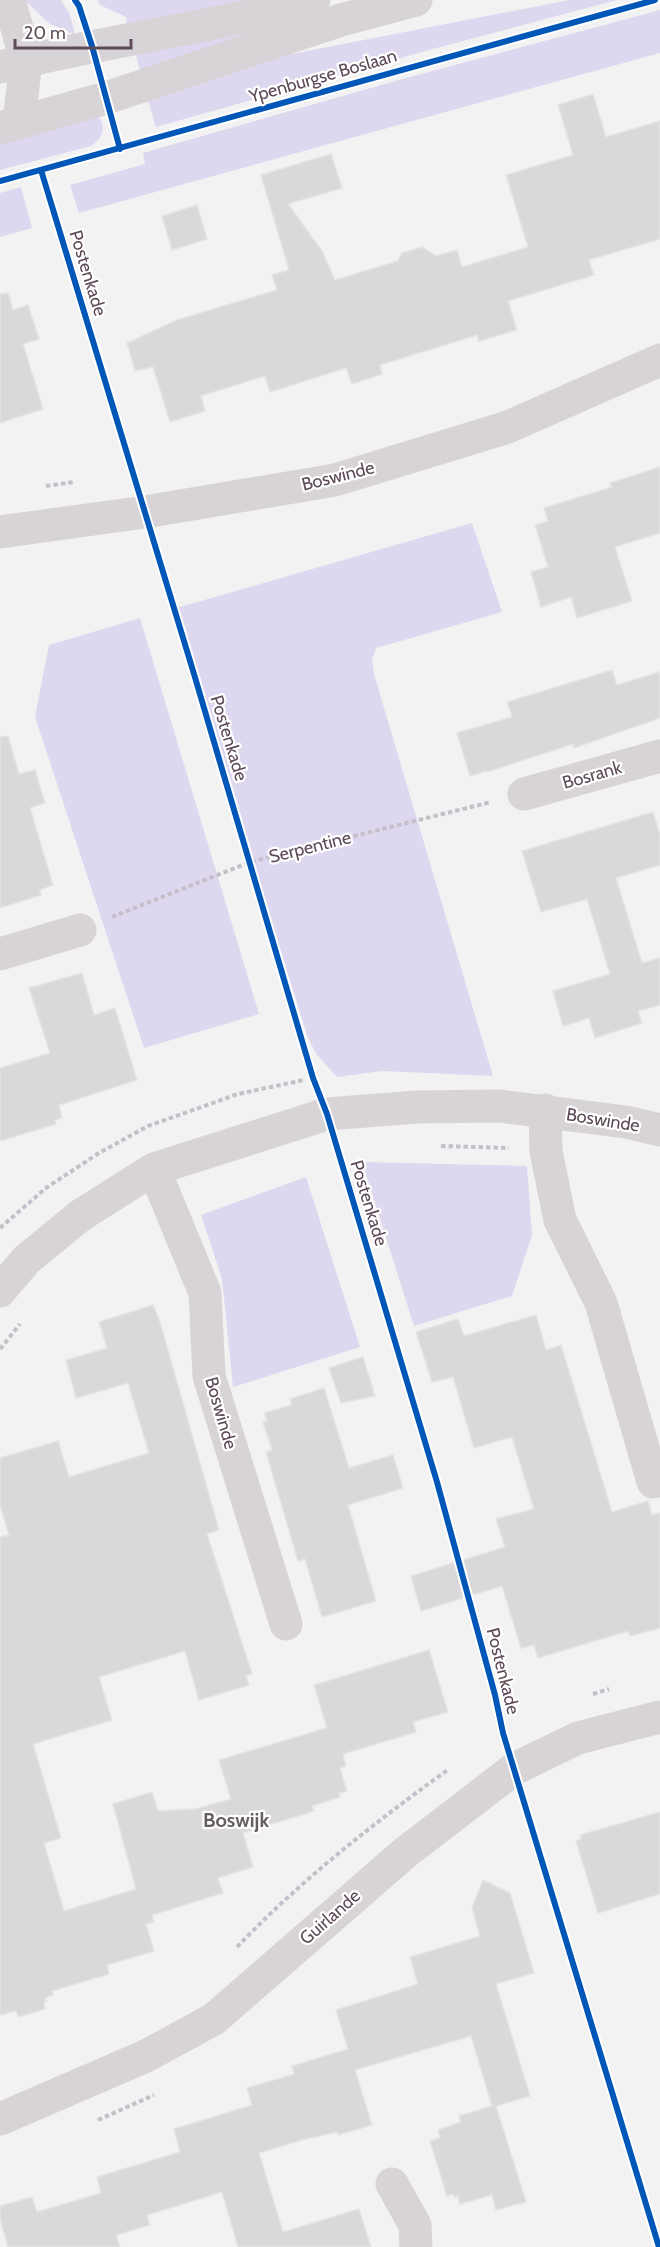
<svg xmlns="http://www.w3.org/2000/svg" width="660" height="2247" font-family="Cabin,sans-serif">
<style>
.green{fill:#ddd8f0}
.building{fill:#dad8da;stroke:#e5e3e4;stroke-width:1.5}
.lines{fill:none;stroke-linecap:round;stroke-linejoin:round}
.path{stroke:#c5bfca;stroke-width:4;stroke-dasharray:4.5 3;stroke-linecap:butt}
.street{stroke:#d8d3d6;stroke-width:33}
.secondary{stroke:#d7d3d6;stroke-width:33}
.cycleway-casing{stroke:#fff;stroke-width:10}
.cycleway{stroke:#0057b8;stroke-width:6}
.labels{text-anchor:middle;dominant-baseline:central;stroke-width:4.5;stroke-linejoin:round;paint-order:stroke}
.street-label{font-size:18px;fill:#5e4a58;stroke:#fff}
.neighbourhood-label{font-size:20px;font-weight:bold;fill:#665e63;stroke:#fff}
</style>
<rect width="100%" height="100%" fill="#f2f2f2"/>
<path class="green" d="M 24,0 L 61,0 L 69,13 L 75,33 L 73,34 L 50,24 Z
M 98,0 L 282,0 L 128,30 L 126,17 L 100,5 Z
M 569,0 L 617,0 L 422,52 L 156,127 L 146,94 L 261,60 Z
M 660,10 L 660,53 L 79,213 L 70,185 L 145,164 L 143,153 L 399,80 Z
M 295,16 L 141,74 L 134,48 Z
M 98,116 C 107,127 102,139 91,146 L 0,170 L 0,140 Z
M 21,187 L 32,228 L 0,237 L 0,193 Z
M 472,523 L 502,612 L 376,648 L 372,660 L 374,674 L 493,1076 L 382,1071 L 337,1077 L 317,1055 L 308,1038 L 173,609 Z
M 140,618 L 259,1014 L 144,1048 L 35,717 L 49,645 Z
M 362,1162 L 527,1166 L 532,1235 L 512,1296 L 414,1326 Z
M 306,1177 L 360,1347 L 233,1387 L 222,1279 L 201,1215 Z"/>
<path class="building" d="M 593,94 L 606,137 L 660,121 L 660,239 L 589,260 L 594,275 L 508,301 L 517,330 L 479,341 L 477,335 L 380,365 L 382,374 L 352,384 L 346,368 L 270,392 L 265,376 L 201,396 L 205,411 L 170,422 L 153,367 L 135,371 L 127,343 L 177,320 L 277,290 L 272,275 L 289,270 L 261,175 L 331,154 L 342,188 L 288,204 L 322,251 L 335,280 L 398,261 L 402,253 L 422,247 L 436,256 L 457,250 L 462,267 L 528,247 L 506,175 L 573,155 L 558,105 Z
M 197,205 L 207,239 L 172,250 L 162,216 Z
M 8,293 L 13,310 L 28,305 L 39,339 L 23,344 L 43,409 L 0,423 L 0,294 Z
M 660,467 L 660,533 L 615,547 L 632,601 L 577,618 L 571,597 L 541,607 L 531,572 L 548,567 L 535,525 L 548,521 L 544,508 L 612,487 L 610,483 Z
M 612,670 L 617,685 L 660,672 L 660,718 L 574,748 L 573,744 L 487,772 L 486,771 L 470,776 L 457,733 L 512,717 L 507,702 Z
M 8,736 L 19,774 L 35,770 L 45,803 L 30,808 L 53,885 L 40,890 L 41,895 L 0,908 L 0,737 Z
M 653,812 L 660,834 L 660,865 L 616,878 L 642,963 L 660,958 L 660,1005 L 638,1011 L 642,1023 L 595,1038 L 589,1018 L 563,1026 L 553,991 L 610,974 L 587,899 L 541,912 L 522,851 Z
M 82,973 L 94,1015 L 115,1008 L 137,1080 L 59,1105 L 62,1118 L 55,1120 L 56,1124 L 0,1141 L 0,1068 L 50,1053 L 29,988 Z
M 153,1305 L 160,1322 L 219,1530 L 207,1534 L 252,1674 L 246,1676 L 249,1685 L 199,1700 L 185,1651 L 99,1677 L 112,1720 L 33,1744 L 61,1838 L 44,1843 L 64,1911 L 136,1889 L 113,1804 L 152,1792 L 158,1811 L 196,1809 L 231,1799 L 219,1760 L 327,1728 L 314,1685 L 429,1650 L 448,1712 L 413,1722 L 416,1732 L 343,1754 L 346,1766 L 340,1768 L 347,1791 L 339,1793 L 340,1797 L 312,1806 L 314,1811 L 243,1833 L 253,1867 L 218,1878 L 223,1893 L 152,1915 L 154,1922 L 146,1924 L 154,1951 L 107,1965 L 109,1974 L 52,1991 L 53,1995 L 45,1998 L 47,2001 L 44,2002 L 45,2009 L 18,2017 L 16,2011 L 0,2015 L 0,1537 L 9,1535 L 0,1505 L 0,1458 L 58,1441 L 69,1477 L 149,1453 L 128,1383 L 76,1398 L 66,1360 L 107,1348 L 99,1322 Z
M 536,1315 L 546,1350 L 561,1345 L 612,1512 L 648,1501 L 652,1515 L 660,1513 L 660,1628 L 630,1636 L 628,1631 L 538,1658 L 534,1645 L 521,1648 L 502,1586 L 421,1611 L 411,1576 L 505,1547 L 496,1519 L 534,1509 L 512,1437 L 474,1448 L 453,1377 L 432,1382 L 416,1332 L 458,1319 L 464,1336 Z
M 363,1357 L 375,1396 L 341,1403 L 329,1368 Z
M 324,1388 L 349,1468 L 393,1455 L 403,1488 L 348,1505 L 376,1601 L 322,1617 L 305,1559 L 298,1561 L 266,1452 L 272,1450 L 263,1422 L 267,1421 L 264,1413 L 292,1405 L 290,1399 Z
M 660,1812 L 660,1894 L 598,1913 L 576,1841 L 581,1839 L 580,1835 Z
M 483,1880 L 510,1893 L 534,1973 L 496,1984 L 530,2096 L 496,2106 L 526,2202 L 496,2210 L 492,2195 L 460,2204 L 458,2196 L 454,2197 L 453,2194 L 447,2196 L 430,2141 L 440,2138 L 438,2130 L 461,2122 L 459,2116 L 492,2106 L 471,2036 L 355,2070 L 372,2125 L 338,2135 L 337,2132 L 302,2140 L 259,2153 L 283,2232 L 359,2209 L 371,2247 L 238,2247 L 222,2192 L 147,2215 L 150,2225 L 116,2235 L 120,2247 L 8,2247 L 0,2219 L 0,2206 L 32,2197 L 37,2212 L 101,2193 L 97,2177 L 180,2152 L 174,2129 L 252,2105 L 247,2088 L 294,2074 L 292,2066 L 348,2049 L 336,2010 L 418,1984 L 410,1957 L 480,1936 L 472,1908 Z"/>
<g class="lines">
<path class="path" d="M 46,486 L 74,482
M 112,917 L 250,862 L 491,802
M 441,1146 L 509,1148
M 0,1228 L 46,1188 L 99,1153 L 148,1126 L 238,1094 L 304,1080
M 0,1349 L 20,1324
M 593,1694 L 609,1689
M 237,1947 C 301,1880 374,1823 449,1769
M 98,2120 L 154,2095"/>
<path class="street" d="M 9,0 L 26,60 L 19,123
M 0,532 L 145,512 L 335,480 L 508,427 L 660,360
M 524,794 L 660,756
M 0,954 L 80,930
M 545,1110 L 546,1151 L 560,1220 L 601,1303 L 653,1482
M 154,1169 L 205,1293 L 209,1376 L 286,1624
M 0,1291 L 26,1260 L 81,1215 L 154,1169 L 327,1114 L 417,1107 L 500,1106 L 626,1122 L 660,1130
M 0,2119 L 146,2056 L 214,2019 L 406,1852 L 514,1769 L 578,1738 L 660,1717
M 392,2184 L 415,2225 L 416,2247"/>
<path class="secondary" d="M 0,67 C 104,41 211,28 314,0
M 0,128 L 106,98 L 341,20 L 416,0"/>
<g class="cycleway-casing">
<path id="cycleway" d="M 75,0 L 79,6 L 92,46 L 120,149
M 41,170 L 194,674 L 313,1078 L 327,1114 L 437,1482 L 495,1695 L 503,1733 L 659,2247
M 0,181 L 655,0"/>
</g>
<use href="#cycleway" class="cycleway"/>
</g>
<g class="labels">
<g class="street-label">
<text transform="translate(323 76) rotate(-16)">Ypenburgse Boslaan</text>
<text transform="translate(88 273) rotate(73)">Postenkade</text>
<text transform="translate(338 476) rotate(-14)">Boswinde</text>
<text transform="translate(229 738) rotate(73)">Postenkade</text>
<text transform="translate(592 775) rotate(-16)">Bosrank</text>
<text transform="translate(310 847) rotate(-14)">Serpentine</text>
<text transform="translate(603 1120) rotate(9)">Boswinde</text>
<text transform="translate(369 1203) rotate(73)">Postenkade</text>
<text transform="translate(221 1413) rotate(74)">Boswinde</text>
<text transform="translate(503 1671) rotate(76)">Postenkade</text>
<text transform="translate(330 1917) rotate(-41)">Guirlande</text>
</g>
<g class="neighbourhood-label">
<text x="236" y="1820">Boswijk</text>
</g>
</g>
<path d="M15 39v9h116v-9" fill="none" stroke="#5e4a58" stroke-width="3"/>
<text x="24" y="39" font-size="18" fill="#5e4a58" stroke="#ffffff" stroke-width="4.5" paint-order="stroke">20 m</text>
</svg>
